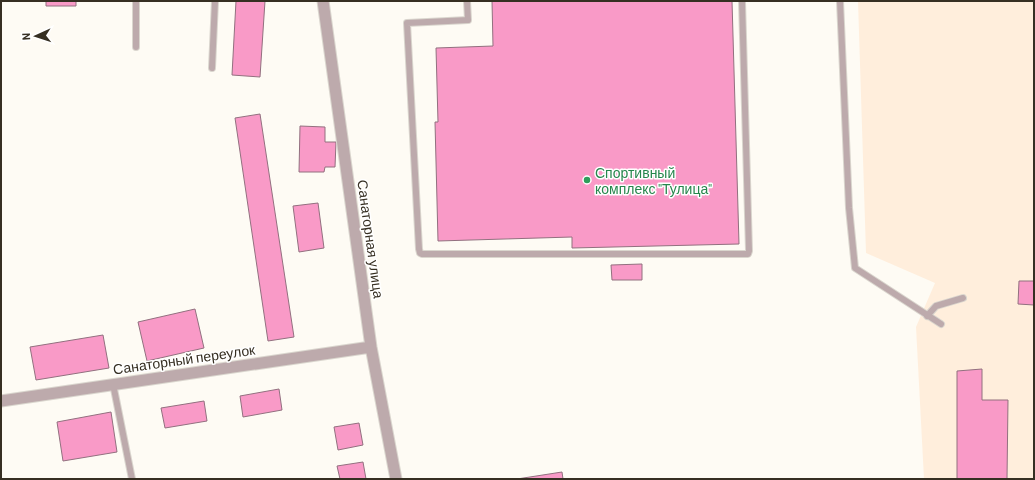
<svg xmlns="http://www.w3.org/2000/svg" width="1035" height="480" font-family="Barlow,sans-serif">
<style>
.industrial{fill:#ffeedc}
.building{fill:#f99ac7;stroke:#92707f}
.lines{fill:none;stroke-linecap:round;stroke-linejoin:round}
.service-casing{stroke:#dad6ce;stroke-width:8}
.minor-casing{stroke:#dad6ce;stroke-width:13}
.service{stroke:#bdaaac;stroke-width:6}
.minor{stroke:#bdaaac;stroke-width:11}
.leisure-dot{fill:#2e9e5b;stroke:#fff;stroke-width:1.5}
.labels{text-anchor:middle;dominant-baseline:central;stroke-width:3;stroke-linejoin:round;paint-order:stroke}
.leisure-label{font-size:14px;fill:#27864d;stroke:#fff;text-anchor:start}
.street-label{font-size:14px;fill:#362f22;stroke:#fff}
</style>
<rect width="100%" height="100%" fill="#fefbf4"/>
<path class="industrial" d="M 858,1 L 1034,1 L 1034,479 L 924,479 L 916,327 L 935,283 L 866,253 Z"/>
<path class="building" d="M 46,1 L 76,1 L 76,6 L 46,6 Z
M 236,1 L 265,1 L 260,77 L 232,75 Z
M 492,1 L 732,1 L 739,244 L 572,248 L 572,237 L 438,241 L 435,122 L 438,122 L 436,48 L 493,46 Z
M 260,114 L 294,337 L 268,341 L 235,118 Z
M 300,126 L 325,127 L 325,142 L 336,142 L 335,167 L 325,167 L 324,172 L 299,172 Z
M 318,203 L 324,248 L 299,252 L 293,206 Z
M 642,264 L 642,280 L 612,280 L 611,265 Z
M 1019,281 L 1034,281 L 1034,305 L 1018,304 Z
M 195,309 L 204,348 L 147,361 L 138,322 Z
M 103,335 L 109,368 L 36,380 L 30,347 Z
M 982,369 L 982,400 L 1008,400 L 1007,479 L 957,479 L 957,371 Z
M 279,389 L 282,410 L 243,417 L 240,396 Z
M 204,401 L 207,421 L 165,428 L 161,408 Z
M 111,412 L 117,452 L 63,461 L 57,422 Z
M 359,423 L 363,445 L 338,450 L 334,427 Z
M 363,462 L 366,479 L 340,479 L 337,466 Z
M 562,472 L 563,479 L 517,479 Z"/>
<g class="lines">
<g class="service-casing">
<path id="service" d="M 136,1 L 136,47
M 467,1 L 468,20 L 407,23 L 419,249 L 420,253 L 422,254 L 748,254 L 749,251 L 742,1
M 840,1 L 849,208 L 855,268 L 941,324
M 212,68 L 215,1
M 927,316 L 936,306 L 963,298
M 113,384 L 132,479"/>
</g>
<g class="minor-casing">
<path id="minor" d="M 323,1 L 371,347 L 396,479
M 1,401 L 371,347"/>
</g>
<use href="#service" class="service"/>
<use href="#minor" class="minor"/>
</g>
<circle class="leisure-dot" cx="587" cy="180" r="4"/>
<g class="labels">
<g class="leisure-label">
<text x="595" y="172">Спортивный<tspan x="595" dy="16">комплекс "Тулица"</tspan></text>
</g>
<g class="street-label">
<text transform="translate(371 239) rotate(82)">Санаторная улица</text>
<text transform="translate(184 359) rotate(-8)">Санаторный переулок</text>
</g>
</g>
<rect width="1035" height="480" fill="none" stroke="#362f22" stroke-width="4"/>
<g transform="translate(36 36) rotate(267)" stroke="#ffffff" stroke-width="3" paint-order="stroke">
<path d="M0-3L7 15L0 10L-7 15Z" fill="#362f22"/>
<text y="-6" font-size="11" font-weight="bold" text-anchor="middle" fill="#362f22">N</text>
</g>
</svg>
